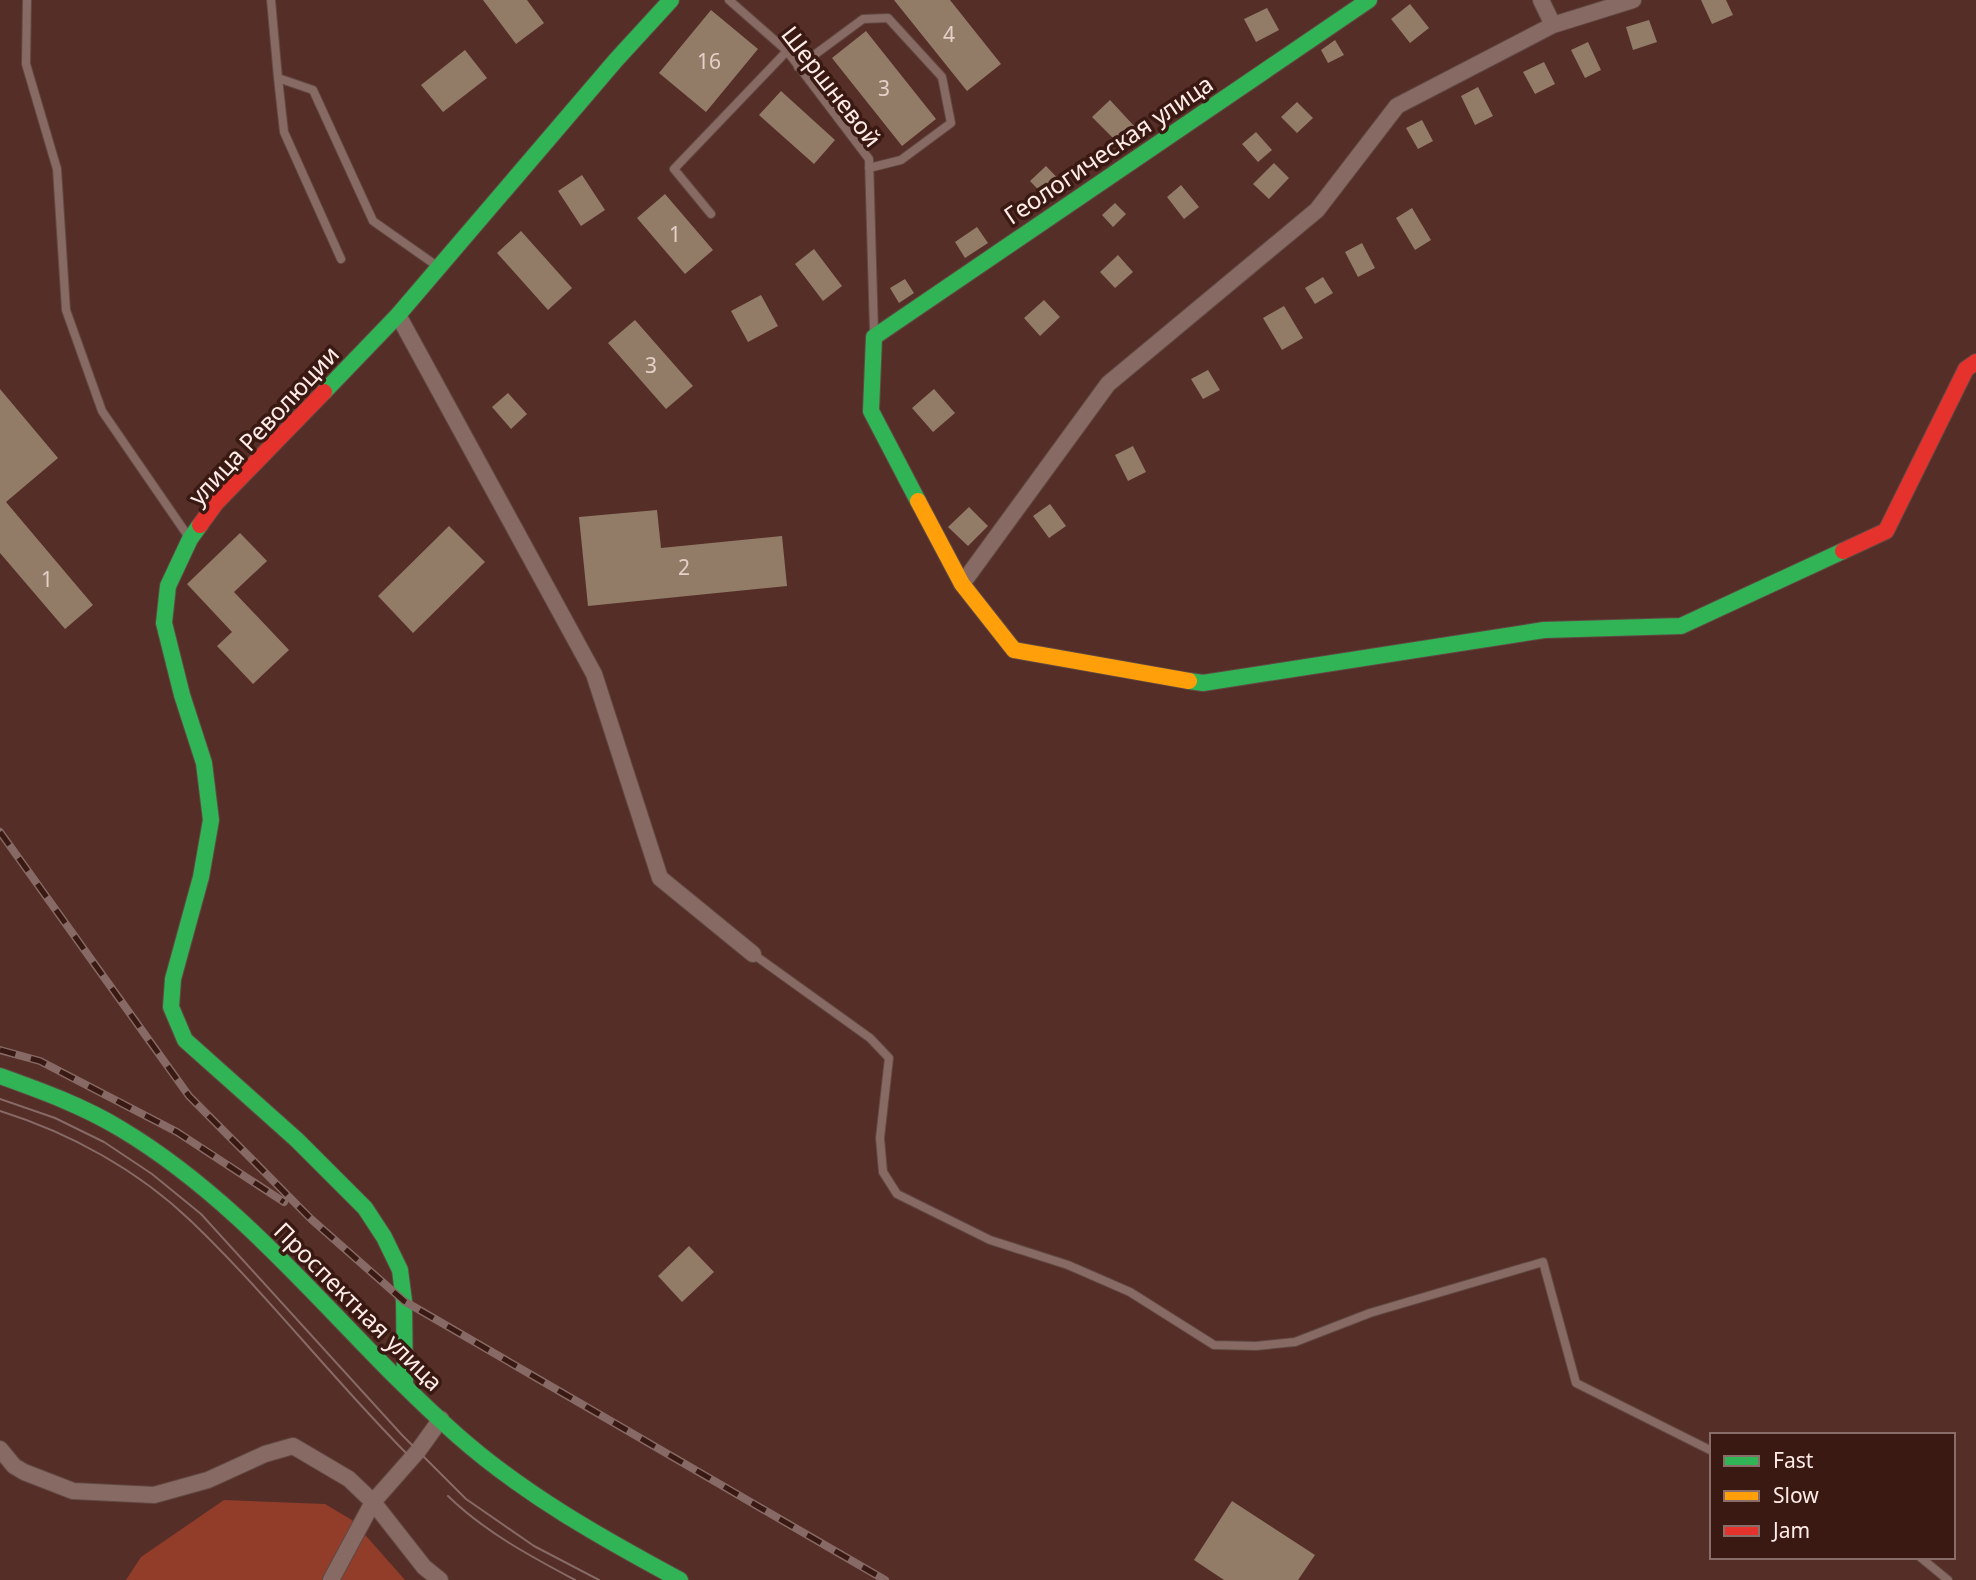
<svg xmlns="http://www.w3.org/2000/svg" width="1976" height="1580" font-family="'Noto Sans',sans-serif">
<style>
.green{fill:#923c2a}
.building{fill:#927c68}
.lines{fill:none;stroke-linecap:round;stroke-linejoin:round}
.lane-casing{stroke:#624843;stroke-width:10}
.street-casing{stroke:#624843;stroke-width:18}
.fast-casing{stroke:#624843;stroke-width:18}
.slow-casing{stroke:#624843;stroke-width:18}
.jam-casing{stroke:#624843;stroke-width:18}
.lane{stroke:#866a63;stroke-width:8}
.street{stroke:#866a63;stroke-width:16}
.fast{stroke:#30b455;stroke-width:16}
.slow{stroke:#ff9f0a;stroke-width:16}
.jam{stroke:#e5322d;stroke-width:16}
.tram{stroke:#876a66;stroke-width:2}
.rail-casing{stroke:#876a66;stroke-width:8}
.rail{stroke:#391912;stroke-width:5;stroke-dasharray:16;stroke-linecap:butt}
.labels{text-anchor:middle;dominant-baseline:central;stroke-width:7;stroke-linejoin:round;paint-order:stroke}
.number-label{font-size:21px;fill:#e4d0c8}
.street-label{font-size:24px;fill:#ffece8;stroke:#391912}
</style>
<rect width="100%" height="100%" fill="#552e27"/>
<path class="green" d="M 224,1500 L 325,1504 L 352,1520 L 405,1580 L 126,1580 L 141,1557 Z"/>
<path class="building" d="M 483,0 L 527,0 L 544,23 L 516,44 Z
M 894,0 L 950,0 L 1001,64 L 967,91 Z
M 1701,0 L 1726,0 L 1733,15 L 1712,24 Z
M 1410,4 L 1429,28 L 1410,43 L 1391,19 Z
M 1267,8 L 1279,30 L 1256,42 L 1244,19 Z
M 711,10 L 758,49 L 706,112 L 659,73 Z
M 1649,20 L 1657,42 L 1633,50 L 1626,27 Z
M 866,31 L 936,119 L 902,146 L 832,58 Z
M 1335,40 L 1344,55 L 1328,63 L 1321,50 Z
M 1588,42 L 1601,70 L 1585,78 L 1571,50 Z
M 465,50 L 487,78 L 443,112 L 421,85 Z
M 1544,62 L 1555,84 L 1535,94 L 1523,72 Z
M 1478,87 L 1493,116 L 1475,125 L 1461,96 Z
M 781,91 L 835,140 L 814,164 L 759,115 Z
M 1110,100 L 1135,127 L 1118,143 L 1092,117 Z
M 1297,102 L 1313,118 L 1297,133 L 1281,117 Z
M 1422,120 L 1433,141 L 1418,149 L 1406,128 Z
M 1256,132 L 1272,150 L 1258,162 L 1242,144 Z
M 1274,163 L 1289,178 L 1269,199 L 1253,184 Z
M 1046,166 L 1066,187 L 1049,201 L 1030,181 Z
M 582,175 L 605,210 L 581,226 L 558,191 Z
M 1181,185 L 1199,207 L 1184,219 L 1167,197 Z
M 665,194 L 713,250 L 685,274 L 637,218 Z
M 1115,203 L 1126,214 L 1113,227 L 1102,215 Z
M 1412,208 L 1431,240 L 1415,250 L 1396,218 Z
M 977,227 L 988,243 L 965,258 L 955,242 Z
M 521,231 L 572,288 L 548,310 L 497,253 Z
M 1362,243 L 1375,268 L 1358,277 L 1345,252 Z
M 814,249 L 842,286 L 823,301 L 795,264 Z
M 1118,255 L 1133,272 L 1115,288 L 1100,272 Z
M 1323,277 L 1333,293 L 1315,304 L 1305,288 Z
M 905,279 L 914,293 L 899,303 L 890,288 Z
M 761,295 L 778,326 L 748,342 L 731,311 Z
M 1044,300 L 1060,317 L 1040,336 L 1024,318 Z
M 1284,306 L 1303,338 L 1282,350 L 1263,318 Z
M 635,320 L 693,386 L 666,409 L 608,343 Z
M 1208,370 L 1220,390 L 1203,399 L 1191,379 Z
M 0,389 L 58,458 L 6,502 L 93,605 L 65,629 L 0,553 Z
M 934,389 L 955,413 L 933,432 L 912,408 Z
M 508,393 L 527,414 L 511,429 L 492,407 Z
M 1133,446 L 1146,472 L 1128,481 L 1115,455 Z
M 1050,504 L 1066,526 L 1049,538 L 1033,516 Z
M 969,507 L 988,526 L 968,546 L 948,527 Z
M 657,510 L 661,548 L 782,536 L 787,586 L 588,606 L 579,517 Z
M 449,526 L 485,562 L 413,633 L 378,596 Z
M 240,533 L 267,561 L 234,592 L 289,650 L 253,684 L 217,646 L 232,632 L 187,584 Z
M 689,1246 L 714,1272 L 682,1302 L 658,1276 Z
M 1232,1501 L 1315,1555 L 1298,1580 L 1224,1580 L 1194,1560 Z"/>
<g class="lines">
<g class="lane-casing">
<path id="lane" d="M 27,0 L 26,64 L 57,169 L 66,310 L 102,411 L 188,536
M 271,0 L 278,78 L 313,90 L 373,221 L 437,266
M 729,0 L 787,51 L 869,159 L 874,332
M 798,67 L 863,19 L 888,18 L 942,77 L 951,123 L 901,160 L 869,168
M 278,78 L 284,132 L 341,259
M 711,214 L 674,169 L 787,51
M 753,954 L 870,1038 L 889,1058 L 880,1138 L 883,1172 L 897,1194 L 990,1240 L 1068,1265 L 1130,1292 L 1214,1345 L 1256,1346 L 1295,1342 L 1370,1313 L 1543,1262 L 1576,1383 L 1712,1451
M 1920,1557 L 1948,1580"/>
</g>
<g class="street-casing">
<path id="street" d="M 1553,25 L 1633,0
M 398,315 L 594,674 L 660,878 L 753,954
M 962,584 L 1108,384 L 1317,210 L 1397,106 L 1553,25 L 1541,0
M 0,1449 L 14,1466 L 24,1472 L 73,1491 L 154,1495 L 208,1480 L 265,1454 L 293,1446 L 349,1479 L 373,1502 L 331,1580
M 440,1580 L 424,1567 L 373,1502 L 418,1451 L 441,1419"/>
</g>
<g class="fast-casing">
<path id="fast" d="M 324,392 L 398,315 L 616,60 L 671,0
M 918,501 L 871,411 L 874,337 L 1369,0
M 200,525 L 190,539 L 168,586 L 164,623 L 182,695 L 204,763 L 211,820 L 201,877 L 173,979 L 171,1007 L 185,1040 L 297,1140 L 365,1208 L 384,1237 L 400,1270 L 404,1301 L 405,1384
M 1189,681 L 1203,683 L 1544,630 L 1681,626 L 1843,551
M 0,1076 C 42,1091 83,1106 121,1129 C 253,1208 344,1336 458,1436 C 525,1495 602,1538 680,1580"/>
</g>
<g class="slow-casing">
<path id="slow" d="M 918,501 L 962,584 L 1014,650 L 1189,681"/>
</g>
<g class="jam-casing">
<path id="jam" d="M 200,525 L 216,503 L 324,392
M 1843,551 L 1886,531 L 1966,369 L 1976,362"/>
</g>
<use href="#lane" class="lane"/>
<use href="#street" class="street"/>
<use href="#fast" class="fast"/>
<use href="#slow" class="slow"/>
<use href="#jam" class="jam"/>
<path class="tram" d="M 0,1099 L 55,1118 L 104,1142 L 152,1174 L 201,1214 L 402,1435 L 466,1499 L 534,1546 L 599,1580
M 0,1111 C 70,1133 138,1170 192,1222 C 271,1298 338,1386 416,1463
M 448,1496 C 485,1532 530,1556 575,1580"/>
<g class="rail-casing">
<path id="rail" d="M 0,832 L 189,1096 L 311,1219 L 404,1301 L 885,1580
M 0,1050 L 40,1061 L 177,1132 L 284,1202"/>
</g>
<use href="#rail" class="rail"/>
</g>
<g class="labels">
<g class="number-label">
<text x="949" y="34">4</text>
<text x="709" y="61">16</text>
<text x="884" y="88">3</text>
<text x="675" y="234">1</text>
<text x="651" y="365">3</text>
<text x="684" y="567">2</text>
<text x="47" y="579">1</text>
</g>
<g class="street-label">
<text transform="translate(832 86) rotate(52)">Шершневой</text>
<text transform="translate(1108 149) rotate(-34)">Геологическая улица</text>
<text transform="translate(263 425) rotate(-47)">улица Революции</text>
<text transform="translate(359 1306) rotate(45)">Проспектная улица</text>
</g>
</g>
<rect x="1710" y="1433" width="245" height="126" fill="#391912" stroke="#886d68" stroke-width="2"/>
<rect x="1724" y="1456" width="35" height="10" fill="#30b455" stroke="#886d68" stroke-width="2"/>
<text x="1773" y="1468" font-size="21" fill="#ffece8">Fast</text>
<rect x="1724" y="1491" width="35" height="10" fill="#ff9f0a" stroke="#886d68" stroke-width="2"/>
<text x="1773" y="1503" font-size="21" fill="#ffece8">Slow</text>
<rect x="1724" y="1526" width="35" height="10" fill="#e5322d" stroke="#886d68" stroke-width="2"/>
<text x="1773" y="1538" font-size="21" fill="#ffece8">Jam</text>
</svg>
